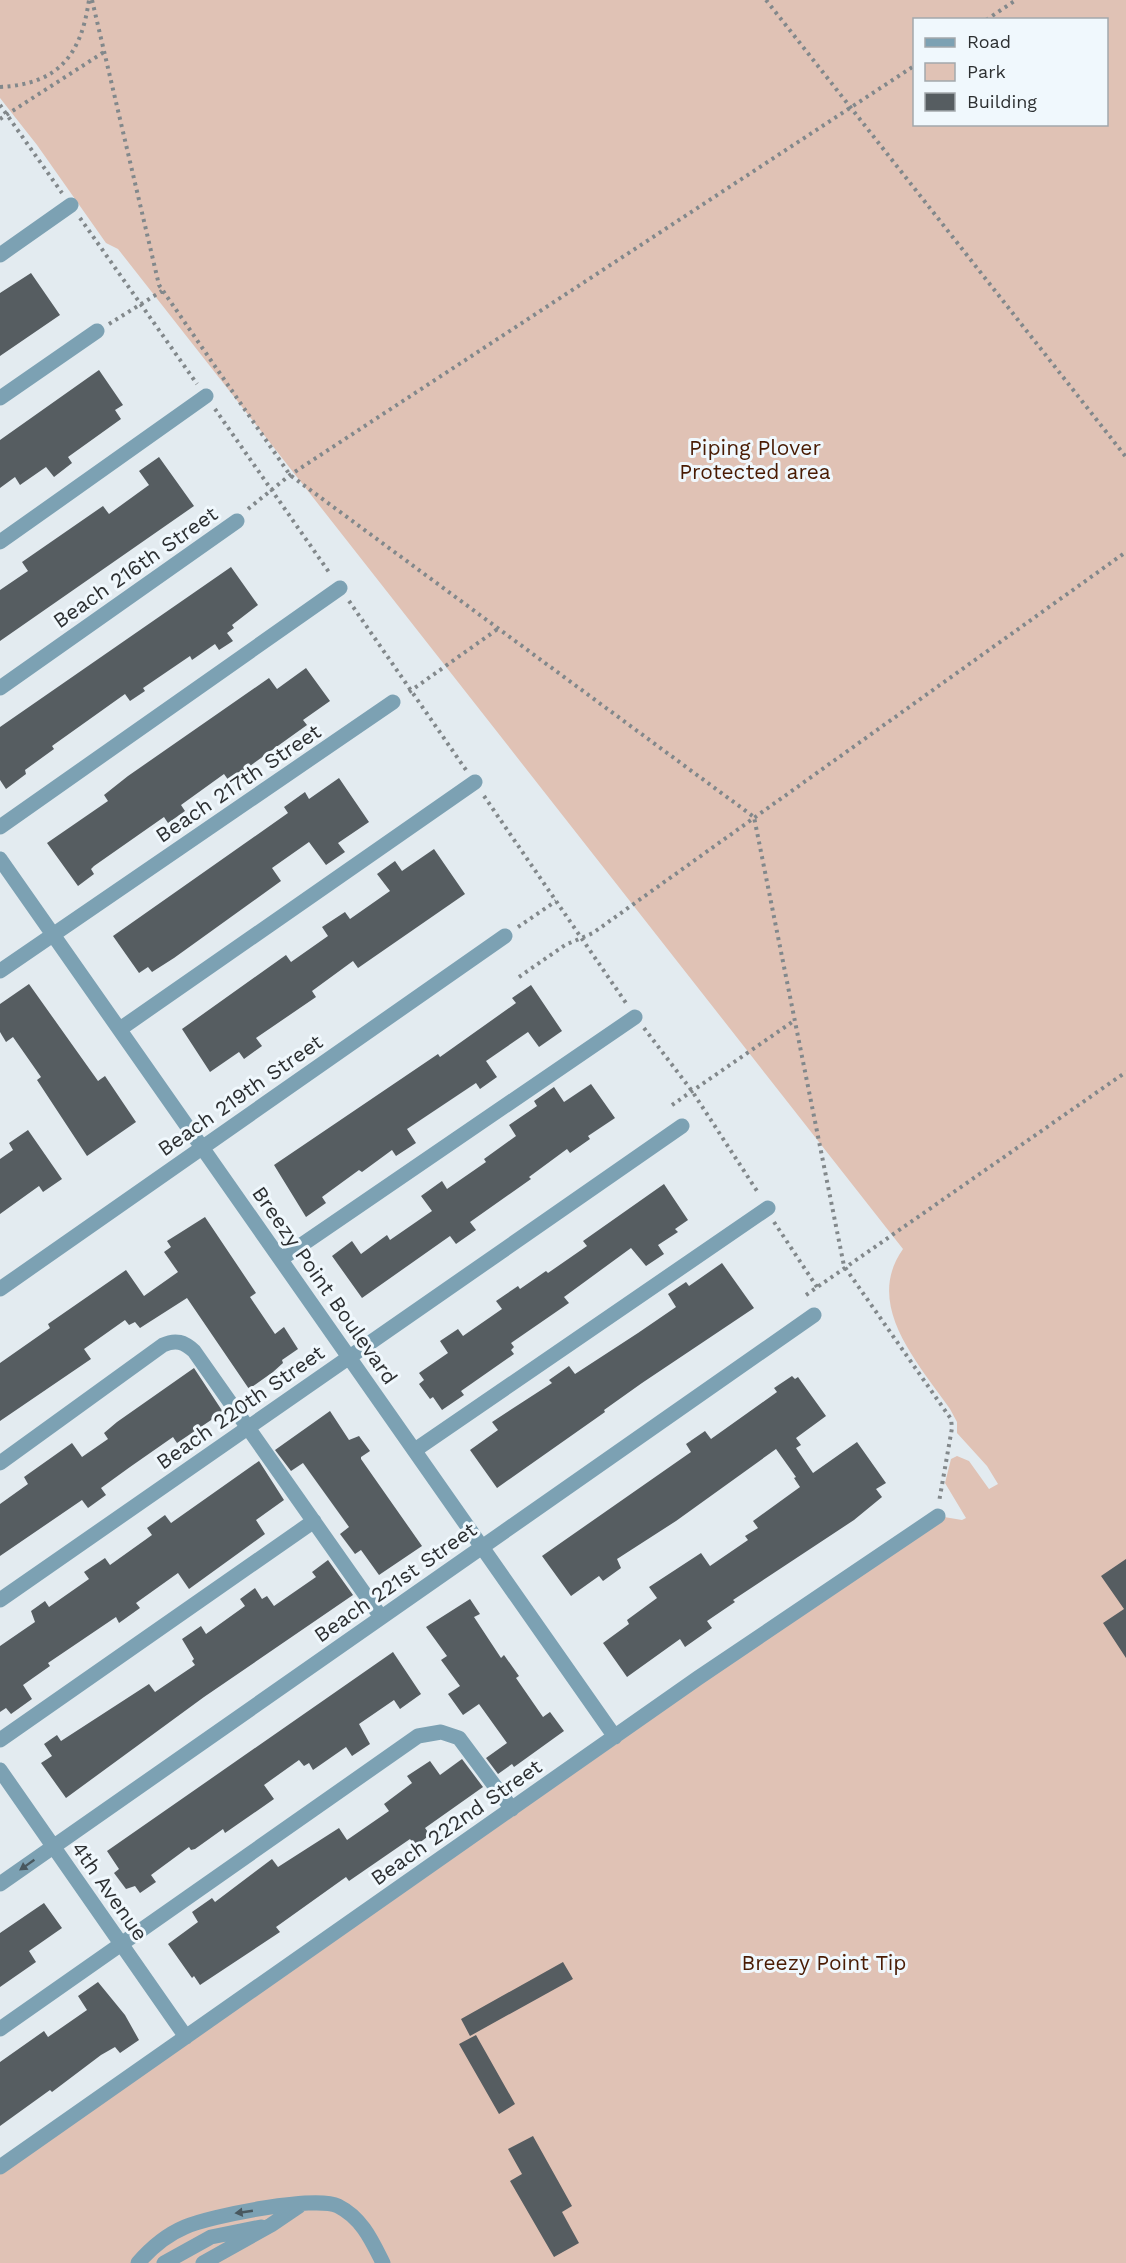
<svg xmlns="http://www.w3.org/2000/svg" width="1126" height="2263" font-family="'Work Sans',sans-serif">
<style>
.green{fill:#e0c2b5;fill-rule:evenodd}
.building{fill:#565d61}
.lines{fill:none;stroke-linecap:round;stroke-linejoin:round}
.path{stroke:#82888b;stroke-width:4;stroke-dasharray:3 4.5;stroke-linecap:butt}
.minor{stroke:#7ca1b3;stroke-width:15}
.oneway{fill:#49585f}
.labels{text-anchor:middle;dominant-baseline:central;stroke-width:6;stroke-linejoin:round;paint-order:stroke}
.park-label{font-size:21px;fill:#491b03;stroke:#f0f8fd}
.street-label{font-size:21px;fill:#2d3032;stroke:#f0f8fd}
</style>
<rect width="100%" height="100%" fill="#e3ebf0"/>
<path class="green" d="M 0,0 L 1126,0 L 1126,2263 L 0,2263 L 0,2169 L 938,1516 L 962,1520 L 966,1518 L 945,1483 L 951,1459 L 957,1456 L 969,1461 L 989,1489 L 998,1484 L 987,1466 L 957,1433 L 957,1422 L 950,1409 C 919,1364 863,1305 903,1249 L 118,249 L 106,243 L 37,145 L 0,98 ZM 914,20 L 1106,20 L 1106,124 L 914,124 Z"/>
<path class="building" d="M 31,273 L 60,315 L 0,356 L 0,293 Z
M 99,370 L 123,405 L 115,410 L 121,419 L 68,457 L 72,463 L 54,477 L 46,467 L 20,485 L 15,477 L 0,488 L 0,440 Z
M 159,457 L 194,506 L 0,641 L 0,590 L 28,571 L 22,562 L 103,506 L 109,514 L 149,485 L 139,471 Z
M 231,567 L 258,605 L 232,625 L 234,628 L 227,633 L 233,641 L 219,650 L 215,644 L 192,660 L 190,656 L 143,688 L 145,691 L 130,701 L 125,694 L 52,746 L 54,749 L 25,770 L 26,774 L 6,789 L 0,780 L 0,727 Z
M 306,668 L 330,701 L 303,720 L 307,725 L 229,781 L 224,774 L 181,805 L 185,811 L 168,823 L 164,817 L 94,866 L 91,869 L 94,874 L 78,886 L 47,843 L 108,801 L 104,795 L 128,776 L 269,678 L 277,689 Z
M 339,778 L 369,822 L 338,843 L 345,852 L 326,865 L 309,842 L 272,868 L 281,881 L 174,958 L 152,972 L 148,967 L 139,973 L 113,936 L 288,813 L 284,807 L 305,792 L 309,799 Z
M 434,849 L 465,894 L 358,968 L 353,961 L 312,991 L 316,997 L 256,1038 L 262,1046 L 244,1059 L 239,1052 L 210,1072 L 182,1029 L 286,955 L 291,962 L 328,936 L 322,927 L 345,912 L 350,919 L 390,891 L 377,874 L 395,861 L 402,871 Z
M 29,984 L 98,1081 L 105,1076 L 136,1122 L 87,1156 L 37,1080 L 41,1077 L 13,1037 L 6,1042 L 0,1032 L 0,1004 Z
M 531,985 L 562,1031 L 539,1047 L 528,1032 L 486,1061 L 497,1077 L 480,1089 L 476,1083 L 407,1129 L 416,1143 L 396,1156 L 392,1150 L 362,1172 L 359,1170 L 322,1197 L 326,1203 L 306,1217 L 274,1165 L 438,1054 L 440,1057 L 516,1003 L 512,998 Z
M 591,1084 L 615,1118 L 588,1136 L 590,1139 L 570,1153 L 567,1149 L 529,1177 L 531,1179 L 470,1222 L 476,1230 L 456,1244 L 450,1236 L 362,1298 L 332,1256 L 352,1241 L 361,1254 L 387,1235 L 390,1240 L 432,1211 L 421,1196 L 442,1181 L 447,1189 L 486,1162 L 484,1159 L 516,1136 L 509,1125 L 537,1106 L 534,1101 L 554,1087 L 564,1102 Z
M 28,1130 L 62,1179 L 43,1192 L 39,1186 L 0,1214 L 0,1159 L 13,1150 L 9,1143 Z
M 664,1184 L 688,1220 L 675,1229 L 678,1232 L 658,1245 L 664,1254 L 646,1266 L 631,1248 L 564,1297 L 569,1303 L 511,1343 L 514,1347 L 511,1350 L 514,1354 L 461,1391 L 464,1395 L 442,1410 L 433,1397 L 430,1399 L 419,1384 L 424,1380 L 419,1373 L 448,1353 L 440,1341 L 458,1329 L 463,1336 L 502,1309 L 496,1301 L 518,1286 L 520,1289 L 546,1271 L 548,1273 L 587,1246 L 583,1241 Z
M 205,1217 L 256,1293 L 250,1297 L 275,1334 L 284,1327 L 298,1349 L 282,1360 L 283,1363 L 273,1372 L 249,1389 L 187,1298 L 140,1328 L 135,1322 L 129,1325 L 125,1320 L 84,1349 L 91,1359 L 0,1421 L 0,1363 L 50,1328 L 48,1324 L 126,1270 L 144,1296 L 178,1272 L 164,1252 L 171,1247 L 167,1241 Z
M 722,1263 L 754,1308 L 642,1383 L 604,1410 L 605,1412 L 497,1488 L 470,1450 L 498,1430 L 492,1422 L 552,1383 L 549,1380 L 569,1366 L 575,1374 L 638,1333 L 676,1307 L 668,1294 L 686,1282 L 689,1286 Z
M 194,1368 L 223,1412 L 177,1443 L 173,1437 L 130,1467 L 101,1488 L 106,1495 L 88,1508 L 82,1500 L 0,1556 L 0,1504 L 28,1484 L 24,1477 L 72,1443 L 82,1457 L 108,1439 L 104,1433 L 117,1422 Z
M 792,1376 L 795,1379 L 798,1377 L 826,1416 L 796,1438 L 801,1445 L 796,1448 L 813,1473 L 857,1442 L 886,1483 L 876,1489 L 882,1497 L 854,1520 L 733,1600 L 735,1602 L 707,1621 L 712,1628 L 685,1647 L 680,1639 L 627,1677 L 603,1643 L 629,1624 L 627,1620 L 657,1598 L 649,1587 L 701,1553 L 710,1566 L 748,1540 L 745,1536 L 758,1528 L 753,1521 L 800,1487 L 794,1478 L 796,1477 L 776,1449 L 676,1521 L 617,1559 L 621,1568 L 603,1581 L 599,1576 L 571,1596 L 542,1556 L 691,1452 L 686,1444 L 705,1431 L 711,1439 L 777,1392 L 774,1388 Z
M 330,1411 L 349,1440 L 359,1436 L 370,1451 L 361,1457 L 361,1459 L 422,1546 L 379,1575 L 361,1550 L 355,1554 L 340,1534 L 349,1527 L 303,1463 L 291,1471 L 275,1450 Z
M 259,1461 L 284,1500 L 256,1520 L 265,1534 L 189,1589 L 178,1573 L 136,1603 L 140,1608 L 119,1623 L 116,1617 L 48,1663 L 50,1666 L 23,1685 L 32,1699 L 11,1714 L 6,1708 L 0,1712 L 0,1646 L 35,1622 L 31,1611 L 45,1601 L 49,1607 L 89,1579 L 84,1572 L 105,1558 L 110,1565 L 152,1535 L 147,1528 L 165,1515 L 171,1523 Z
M 1126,1559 L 1126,1658 L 1103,1623 L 1124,1609 L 1101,1576 Z
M 328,1560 L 353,1595 L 204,1697 L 66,1798 L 41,1763 L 52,1756 L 44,1744 L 57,1735 L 61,1741 L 149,1684 L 155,1692 L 195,1665 L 192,1661 L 194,1659 L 182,1639 L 201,1626 L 206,1634 L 245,1606 L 240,1599 L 255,1588 L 262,1599 L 267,1596 L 274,1606 L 316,1577 L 312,1572 Z
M 470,1599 L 480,1614 L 474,1617 L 501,1658 L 504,1655 L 519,1676 L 516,1678 L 543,1717 L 550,1712 L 564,1731 L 514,1767 L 512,1764 L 498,1774 L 486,1758 L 507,1743 L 479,1704 L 463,1715 L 448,1694 L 460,1686 L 441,1660 L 447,1656 L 426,1627 Z
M 393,1652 L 421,1694 L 400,1709 L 394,1700 L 359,1724 L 370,1744 L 352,1756 L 346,1747 L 313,1770 L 309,1763 L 304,1766 L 299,1760 L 264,1785 L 274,1799 L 225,1833 L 223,1829 L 195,1849 L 191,1850 L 189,1847 L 151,1875 L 156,1882 L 140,1893 L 135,1886 L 126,1889 L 114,1873 L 119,1869 L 107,1851 Z
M 462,1759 L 483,1787 L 425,1828 L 430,1835 L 415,1846 L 410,1839 L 349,1881 L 346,1877 L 276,1927 L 280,1932 L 200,1985 L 194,1976 L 192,1978 L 168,1944 L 198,1922 L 192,1912 L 212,1898 L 215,1902 L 272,1859 L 278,1867 L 339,1828 L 347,1840 L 389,1811 L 384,1804 L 412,1783 L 407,1776 L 430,1761 L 440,1775 Z
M 44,1903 L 62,1928 L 29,1951 L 36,1962 L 0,1987 L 0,1933 Z
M 563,1962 L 573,1979 L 470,2036 L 461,2019 Z
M 98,1982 L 125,2015 L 139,2040 L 120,2053 L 115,2047 L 101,2055 L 52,2092 L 50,2090 L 0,2126 L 0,2062 L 44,2031 L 48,2037 L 87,2010 L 78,1996 Z
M 476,2035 L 515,2104 L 499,2114 L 459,2044 Z
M 533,2136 L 572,2206 L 562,2212 L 579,2243 L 554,2257 L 510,2181 L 522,2174 L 508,2149 Z"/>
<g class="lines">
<path class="path" d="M 92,0 L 159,285 L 290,475 L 754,817 L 844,1266 L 951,1419 L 952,1428 L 939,1502
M 766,0 L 1126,457
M 986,20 L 1016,0
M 0,87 C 59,84 81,55 89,0
M 0,105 L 62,193
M 0,119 L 104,52
M 80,218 L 197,384
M 109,324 L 162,291
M 215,409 L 331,575
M 248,509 L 290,475 L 914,66
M 349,601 L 466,770
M 409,692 L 499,628
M 484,796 L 626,1003
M 518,927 L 556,901
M 519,977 L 565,945 L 593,933 L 1126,552
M 644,1028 L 692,1091 L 759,1194
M 672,1105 L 795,1020
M 774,1222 L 817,1287
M 806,1295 L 1126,1072"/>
<path class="minor" d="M 0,255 L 71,205
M 0,398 L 97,331
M 0,542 L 206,396
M 0,688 L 237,521
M 0,827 L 340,588
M 0,859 L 615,1737
M 0,971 L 393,702
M 120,1029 L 475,782
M 281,1259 L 635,1017
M 0,1289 L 505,936
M 415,1450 L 768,1208
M 0,1463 L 163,1345 C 176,1339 184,1342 194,1351 L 381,1617
M 0,1600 L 682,1126
M 0,1740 L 314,1521
M 0,1770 L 186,2037
M 0,1884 L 814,1315
M 0,2029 L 418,1736 L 441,1732 L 459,1738 L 512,1809
M 0,2167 L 698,1678 L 938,1516
M 138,2263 C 151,2248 166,2235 185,2227 C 210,2216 315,2195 338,2206 C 362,2218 372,2241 383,2263
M 164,2263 L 211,2237 L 261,2227
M 203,2263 L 271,2225 L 299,2206"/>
</g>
<defs><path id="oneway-solid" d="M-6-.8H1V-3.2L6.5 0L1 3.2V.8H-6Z" transform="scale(1.5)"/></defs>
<g class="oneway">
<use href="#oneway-solid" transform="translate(27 1865) rotate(145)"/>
<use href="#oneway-solid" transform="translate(244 2212) rotate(172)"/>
</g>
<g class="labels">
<g class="park-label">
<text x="755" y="447">Piping Plover<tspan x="755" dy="24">Protected area</tspan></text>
<text x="824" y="1962">Breezy Point Tip</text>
</g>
<g class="street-label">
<text transform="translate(135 567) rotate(-35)">Beach 216th Street</text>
<text transform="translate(238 783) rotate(-34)">Beach 217th Street</text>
<text transform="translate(240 1095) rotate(-35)">Beach 219th Street</text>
<text transform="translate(325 1285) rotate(55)">Breezy Point Boulevard</text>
<text transform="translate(240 1407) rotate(-35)">Beach 220th Street</text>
<text transform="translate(395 1582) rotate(-35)">Beach 221st Street</text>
<text transform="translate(456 1822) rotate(-35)">Beach 222nd Street</text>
<text transform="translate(110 1891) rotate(55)">4th Avenue</text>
</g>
</g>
<rect x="913" y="18" width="195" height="108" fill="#f0f8fd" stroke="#a2a8ac" stroke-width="1.5"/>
<rect x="925" y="38" width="30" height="9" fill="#7ca1b3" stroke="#a2a8ac" stroke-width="1.5"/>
<text x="967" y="48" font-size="18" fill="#2d3032">Road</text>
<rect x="925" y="63" width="30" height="18" fill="#e0c2b5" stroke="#a2a8ac" stroke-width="1.5"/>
<text x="967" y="78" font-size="18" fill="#2d3032">Park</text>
<rect x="925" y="93" width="30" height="18" fill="#565d61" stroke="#a2a8ac" stroke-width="1.5"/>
<text x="967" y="108" font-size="18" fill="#2d3032">Building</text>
</svg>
